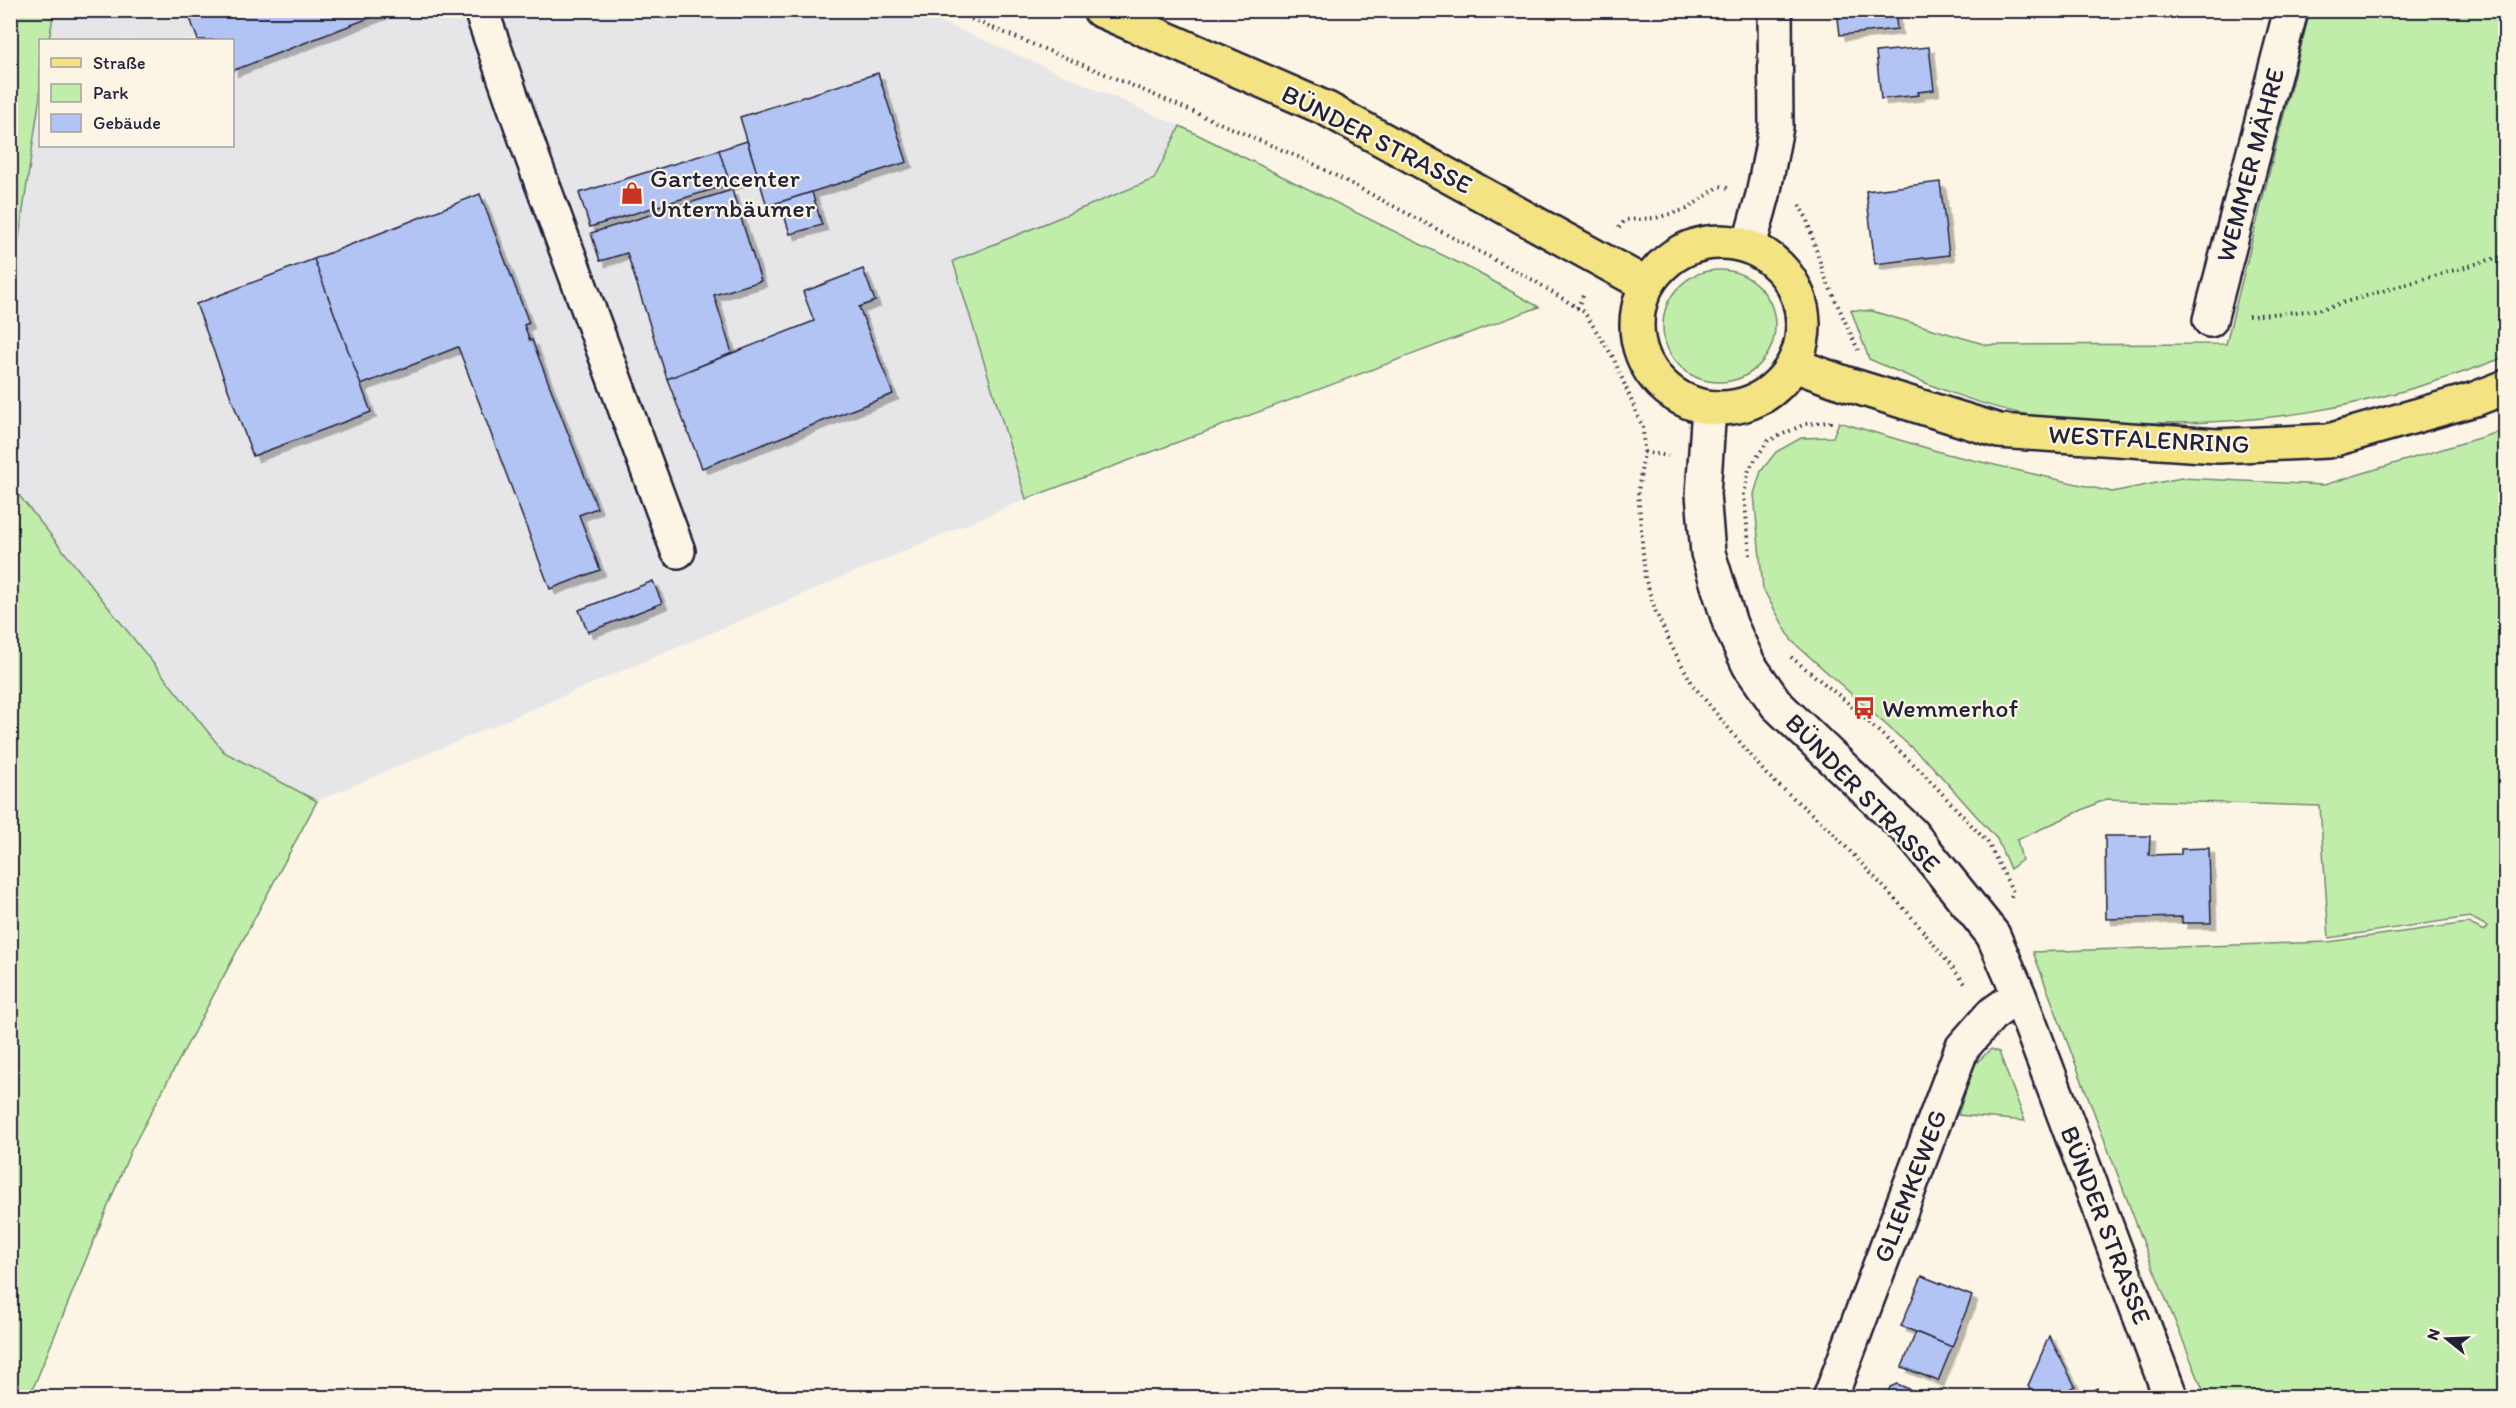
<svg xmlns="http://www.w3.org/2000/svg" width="2516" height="1408" font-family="Itim,sans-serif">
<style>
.built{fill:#e6e6e9}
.green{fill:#c1edaa;stroke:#728872;stroke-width:1.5}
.building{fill:#b2c4f3;stroke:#22223b;stroke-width:1.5;filter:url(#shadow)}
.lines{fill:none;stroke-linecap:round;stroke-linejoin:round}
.minor-casing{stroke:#22223b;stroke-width:38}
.major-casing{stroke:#22223b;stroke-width:38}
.path{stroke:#22223b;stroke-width:4;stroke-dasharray:1.5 4.5;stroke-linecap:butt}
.minor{stroke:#fcf5e5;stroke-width:33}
.major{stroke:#f4e382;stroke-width:33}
.labels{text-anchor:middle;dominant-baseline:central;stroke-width:4.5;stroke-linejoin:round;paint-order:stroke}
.street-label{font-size:26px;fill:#22223b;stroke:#fcf5e5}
.poi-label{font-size:26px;fill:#22223b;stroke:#fcf5e5;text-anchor:start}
</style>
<defs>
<filter id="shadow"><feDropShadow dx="5.5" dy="5.5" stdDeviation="0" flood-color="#0004"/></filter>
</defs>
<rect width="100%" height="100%" fill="#fcf5e5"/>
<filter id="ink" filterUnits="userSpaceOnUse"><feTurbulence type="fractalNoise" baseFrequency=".0167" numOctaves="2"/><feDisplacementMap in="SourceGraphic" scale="12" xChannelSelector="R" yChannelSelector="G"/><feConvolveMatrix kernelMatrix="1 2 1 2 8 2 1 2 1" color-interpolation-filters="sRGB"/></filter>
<g filter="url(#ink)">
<path class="built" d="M 54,11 L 917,11 L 1180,126 L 1154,179 L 953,261 L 1026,499 L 317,801 L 224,752 L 11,484 L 11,291 L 40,96 L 40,146 L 232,146 L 232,40 L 49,40 Z"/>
<path class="green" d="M 11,10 L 54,11 L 49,40 L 40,40 L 40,96 L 11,291 Z
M 2310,11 L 2505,11 L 2505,357 C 2371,409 2249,430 2105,421 C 2084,420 2062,420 2041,417 C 1985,409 1921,382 1869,359 L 1851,310 L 1872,311 L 1987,345 L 2226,344 Z
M 1180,126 L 1473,270 L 1539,307 L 1026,499 L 953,261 L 1154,179 Z
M1663 326a56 56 0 1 1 112 0a56 56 0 1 1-112 0Z
M 1839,422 L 1947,454 L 2112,492 L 2181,478 L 2324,485 L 2505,430 L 2505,1397 L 2206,1397 L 2152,1265 L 2033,952 L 2328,942 L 2468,923 L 2484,931 L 2487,926 L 2470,917 L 2329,938 L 2320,806 L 2106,799 L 2017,840 L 2022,860 L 2010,869 L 1997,839 L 1931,765 L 1792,641 L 1763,589 L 1754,494 L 1761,471 L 1776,452 L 1801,438 L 1833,437 Z
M 10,484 L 224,752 L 317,801 L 131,1150 L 29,1398 L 10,1397 Z
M 1991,1049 L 1999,1052 L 2025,1121 L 1958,1115 L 1975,1064 Z"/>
<path class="building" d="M 187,10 L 390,10 L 232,71 L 232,40 L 198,40 Z
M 1837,10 L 1895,10 L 1897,29 L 1840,35 Z
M 1929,47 L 1934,90 L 1918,92 L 1919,95 L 1881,99 L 1876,52 Z
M 878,73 L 907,162 L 767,206 L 740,117 Z
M 747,141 L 758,176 L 730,184 L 719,150 Z
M 719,150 L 730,184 L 590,227 L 579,193 Z
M 1940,182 L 1949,255 L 1875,264 L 1866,191 Z
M 732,190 L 761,281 L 714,295 L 732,353 L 667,379 L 627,253 L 600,261 L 591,233 Z
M 812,192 L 822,225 L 790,234 L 780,202 Z
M 480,194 L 529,323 L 524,325 L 530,341 L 532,340 L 597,508 L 579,515 L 600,570 L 550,589 L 458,347 L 361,385 L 314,259 Z
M 314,259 L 371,412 L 253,456 L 196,304 Z
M 863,269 L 875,301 L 859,307 L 893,394 L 702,468 L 667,379 L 814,321 L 803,292 Z
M 653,581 L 662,603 L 588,632 L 579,610 Z
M 2105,836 L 2150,836 L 2149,855 L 2181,854 L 2181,849 L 2209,848 L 2211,923 L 2182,923 L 2182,917 L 2106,919 Z
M 1922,1276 L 1972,1296 L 1952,1347 L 1901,1326 Z
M 1916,1332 L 1952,1347 L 1938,1381 L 1902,1367 Z
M 2049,1336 L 2075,1386 L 2053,1398 L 2035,1398 L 2028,1386 Z
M 1897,1384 L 1931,1398 L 1886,1398 L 1890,1387 Z
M 2097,1388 L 2102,1398 L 2079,1398 Z"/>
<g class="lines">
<g class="minor-casing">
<path id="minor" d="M 481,10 L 533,159 L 678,551
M 1749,246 L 1763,195 L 1776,127 L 1775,10
M 2210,320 L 2291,10
M 1709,408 L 1703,494 L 1708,553 L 1730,624 L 1749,665 L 1777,705 L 1911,833 L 1993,935 L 2019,995 L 2171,1398
M 1830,1398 L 1962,1048 L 1991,1015 L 2019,995"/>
</g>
<g class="major-casing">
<path id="major" d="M 1100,10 L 1327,109 L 1647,285
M1637 325a83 83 0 1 1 166 0a83 83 0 1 1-166 0Z
M 1794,365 L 1844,383 L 1999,431 L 2218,446 L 2328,441 L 2475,399 L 2506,387"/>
</g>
<path class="path" d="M 949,10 L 1110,76 L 1310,162 L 1533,280 L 1584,312 L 1613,357 L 1643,428 L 1644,452 L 1638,492 L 1645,578 L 1656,612 L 1671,645 L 1693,685 L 1766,774 L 1830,830 L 1910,915 L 1967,986
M 1799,205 L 1806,217 L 1824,275 L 1858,350
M 1619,228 L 1625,220 L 1656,218 L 1687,209 L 1720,186 L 1728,188
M 1577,308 L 1585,292
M 2248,316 L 2318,310 L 2506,255
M 1644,452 L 1668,456
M 1750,555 L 1744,495 L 1749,469 L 1768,441 L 1805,424 L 1830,422 L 1831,418
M 1791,657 L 1847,702 L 1923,773 L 1988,843 L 2013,892 L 2010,899"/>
<use href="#minor" class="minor"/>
<use href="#major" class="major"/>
</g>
</g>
<defs>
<g id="shop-bare" transform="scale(1.8)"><path d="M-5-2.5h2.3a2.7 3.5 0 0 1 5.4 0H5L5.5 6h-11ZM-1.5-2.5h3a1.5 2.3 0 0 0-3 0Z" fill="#c8321e" stroke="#fcf5e5" stroke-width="2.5" paint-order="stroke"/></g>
<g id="bus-bare" transform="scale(1.8)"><path d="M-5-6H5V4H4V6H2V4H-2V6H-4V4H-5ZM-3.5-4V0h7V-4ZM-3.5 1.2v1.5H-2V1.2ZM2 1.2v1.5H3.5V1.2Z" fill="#c8321e" stroke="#fcf5e5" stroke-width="2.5" paint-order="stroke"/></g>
</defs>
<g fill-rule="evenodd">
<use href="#shop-bare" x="632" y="193"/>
<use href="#bus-bare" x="1864" y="708"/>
</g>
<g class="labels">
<g class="street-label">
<text transform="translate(1377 139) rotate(27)">BÜNDER STRASSE</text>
<text transform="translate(2250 165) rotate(-75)">WEMMER MÄHRE</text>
<text transform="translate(2149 439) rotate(3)">WESTFALENRING</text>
<text transform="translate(1863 793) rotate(46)">BÜNDER STRASSE</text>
<text transform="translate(1910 1186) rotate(-69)">GLIEMKEWEG</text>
<text transform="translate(2106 1225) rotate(69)">BÜNDER STRASSE</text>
</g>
<g class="poi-label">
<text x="650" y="178">Gartencenter<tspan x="650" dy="30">Unternbäumer</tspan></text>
<text x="1882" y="708">Wemmerhof</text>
</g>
</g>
<rect width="2516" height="1408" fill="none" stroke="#fcf5e5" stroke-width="36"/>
<rect x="18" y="18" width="2480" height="1372" fill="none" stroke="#22223b" stroke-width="2" filter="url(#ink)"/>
<rect x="39" y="39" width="195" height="108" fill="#fcf5e5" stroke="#a5a1a1" stroke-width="1.5"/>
<rect x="51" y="58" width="30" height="9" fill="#f4e382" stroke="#a5a1a1" stroke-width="1.5"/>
<text x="93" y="69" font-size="18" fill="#22223b">Straße</text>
<rect x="51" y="84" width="30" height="18" fill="#c1edaa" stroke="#a5a1a1" stroke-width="1.5"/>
<text x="93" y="99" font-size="18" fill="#22223b">Park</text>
<rect x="51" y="114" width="30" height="18" fill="#b2c4f3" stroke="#a5a1a1" stroke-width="1.5"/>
<text x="93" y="129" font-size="18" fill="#22223b">Gebäude</text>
<g transform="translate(2447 1339) rotate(288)" stroke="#fcf5e5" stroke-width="4.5" paint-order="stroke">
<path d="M0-4.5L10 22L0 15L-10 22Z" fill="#22223b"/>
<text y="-9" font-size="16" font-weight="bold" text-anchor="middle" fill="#22223b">N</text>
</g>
</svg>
